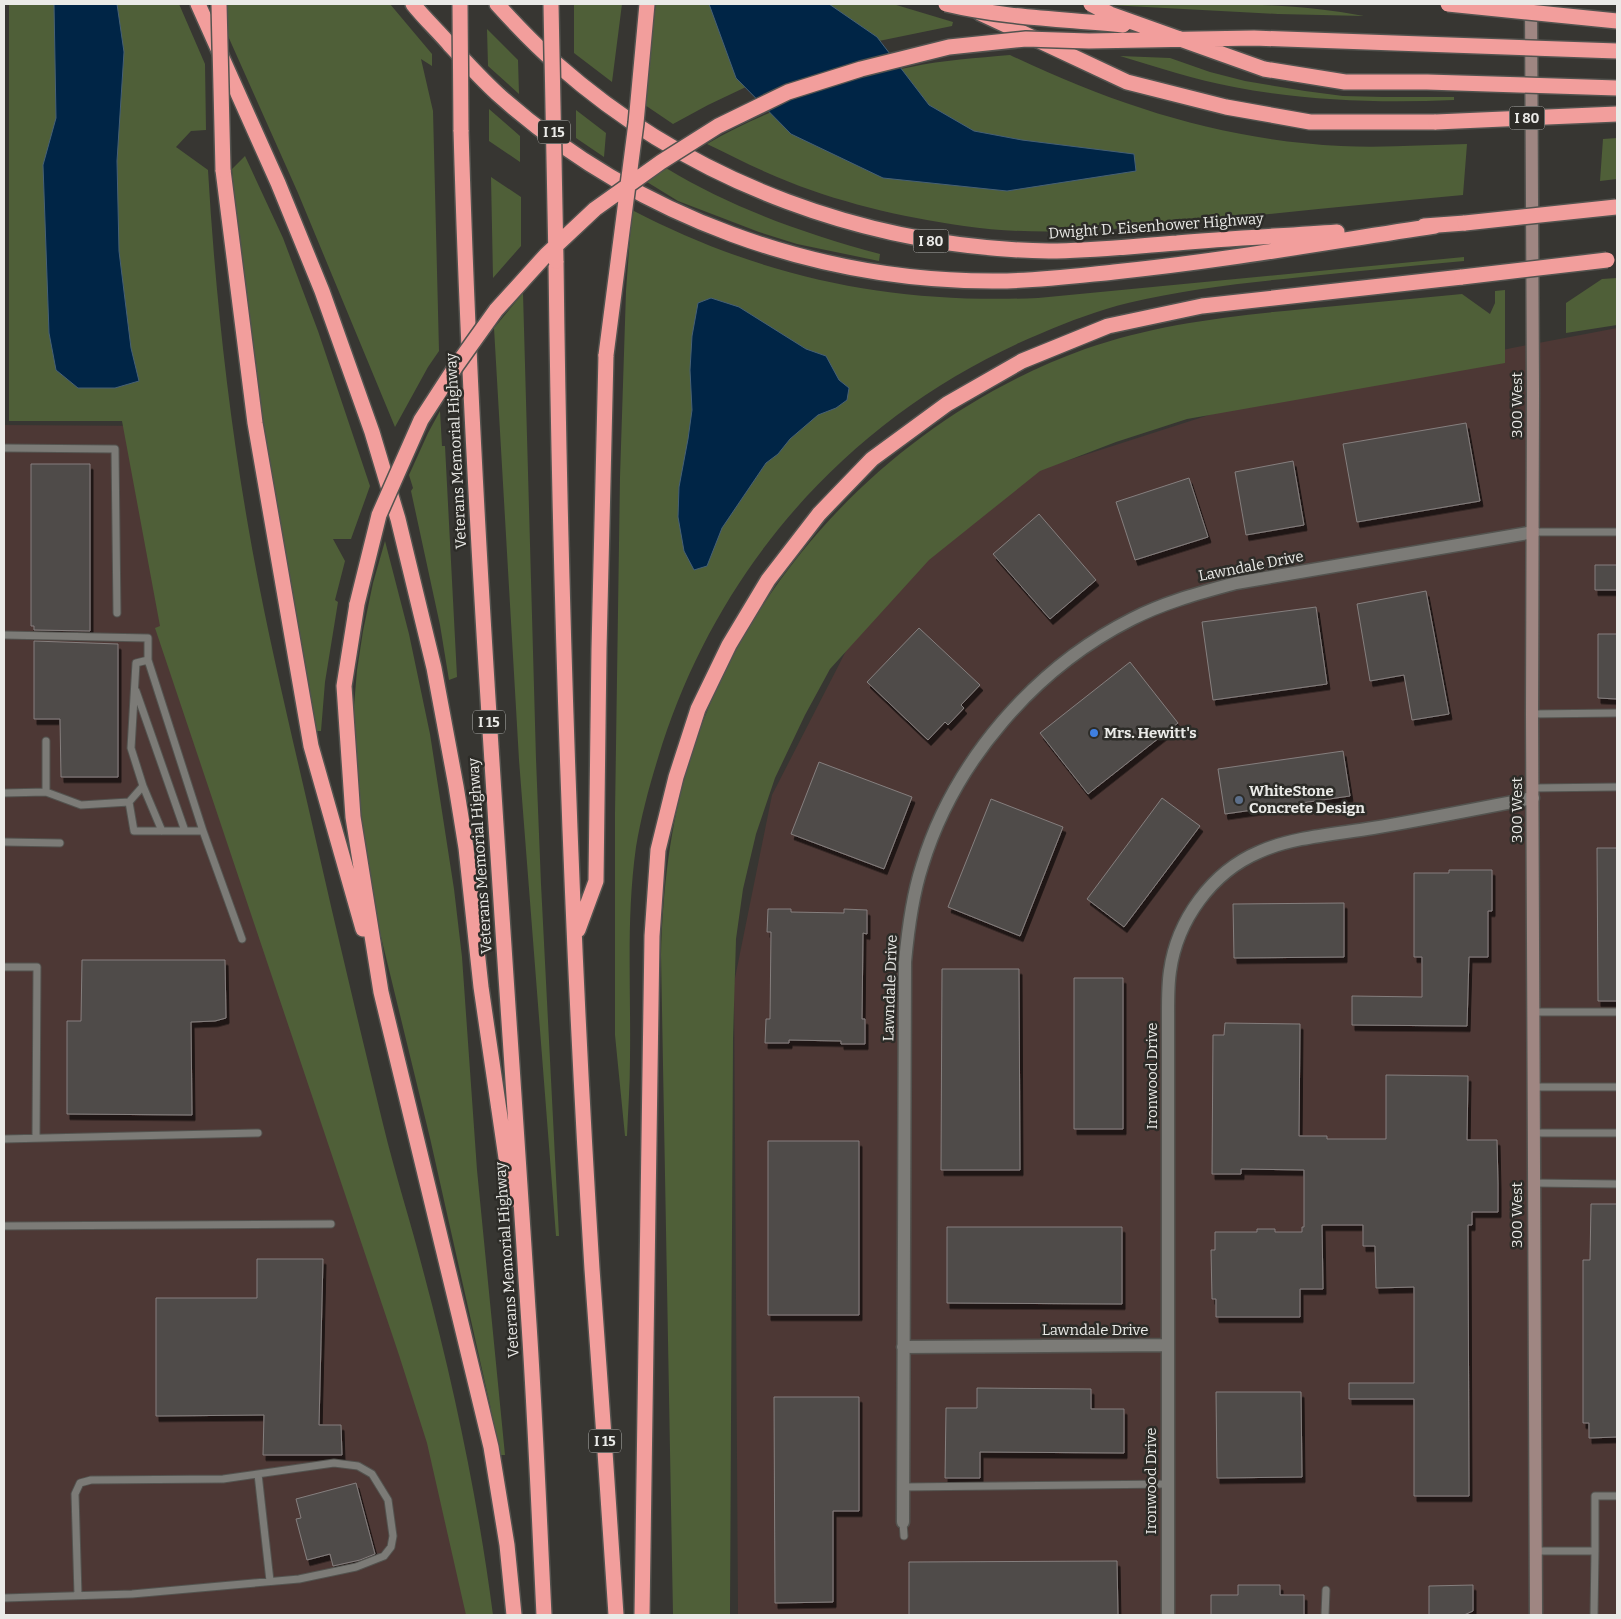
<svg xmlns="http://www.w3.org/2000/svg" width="1621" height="1619" font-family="Bitter,serif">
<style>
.industrial{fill:#4d3835}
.green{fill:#4f5f38}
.water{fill:#002546;stroke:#466076}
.building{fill:#504b4a;stroke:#857f7e;filter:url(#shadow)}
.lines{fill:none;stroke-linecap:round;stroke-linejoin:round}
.lane-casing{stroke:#53534f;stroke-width:9}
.street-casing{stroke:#53534f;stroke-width:15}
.secondary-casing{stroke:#53534f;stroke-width:15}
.highway-casing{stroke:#53534f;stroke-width:18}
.lane{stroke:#7c7b77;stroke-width:7}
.street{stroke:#7c7b77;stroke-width:12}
.secondary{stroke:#9f8682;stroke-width:12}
.highway{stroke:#f29e9c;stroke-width:15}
.highway-bridge-casing{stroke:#53534f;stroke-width:18;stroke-linecap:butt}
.highway-bridge{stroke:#f29e9c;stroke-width:15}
.shop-dot{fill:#3f7fe0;stroke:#2d2c28;stroke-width:2}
.service-dot{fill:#5c6f8a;stroke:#2d2c28;stroke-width:2}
.labels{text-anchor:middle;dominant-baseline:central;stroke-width:5;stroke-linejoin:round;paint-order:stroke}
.shield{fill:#2d2c28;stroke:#b1b1ae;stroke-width:1}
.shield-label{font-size:14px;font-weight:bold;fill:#eaeae7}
.street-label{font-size:15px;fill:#eaeae7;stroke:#2d2c28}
.poi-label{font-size:15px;font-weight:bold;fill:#eaeae7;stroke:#2d2c28;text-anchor:start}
</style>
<defs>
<filter id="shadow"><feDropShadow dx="3" dy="5.5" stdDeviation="0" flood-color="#0009"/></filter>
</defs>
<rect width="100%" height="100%" fill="#373632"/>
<path class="industrial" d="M 1617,328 L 1617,1615 L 738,1615 L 734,983 L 772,795 L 882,581 L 1038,470 L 1237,406 L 1512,348 Z
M 4,425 L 154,426 L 443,1418 L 472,1615 L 4,1615 Z"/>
<path class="green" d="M 9,4 L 179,4 L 205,64 L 206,130 L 191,131 L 176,147 L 208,170 C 215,290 228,411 249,531 C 265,623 287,715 308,806 C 332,912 357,1018 383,1124 C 395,1174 411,1223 424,1274 C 454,1386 478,1500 493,1615 L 466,1615 L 427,1443 L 399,1355 L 155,628 L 160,626 L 122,421 L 9,421 Z
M 228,4 L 390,4 L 432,54 L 432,66 L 421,59 L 433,111 L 439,351 L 428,367 L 395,427 L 298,193 L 228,36 Z
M 574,4 L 622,4 L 612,82 L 574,53 Z
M 656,4 L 893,4 L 953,22 L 952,26 L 869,43 L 748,86 L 708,105 L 673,124 L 642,103 Z
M 1106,4 C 1192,4 1280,0 1364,16 L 1278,14 L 1109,5 Z
M 487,29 L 518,60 L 519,94 L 488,66 Z
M 1010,55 C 1117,106 1222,140 1341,146 C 1383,148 1425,145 1467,144 L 1463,195 C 1380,203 1296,211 1212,220 C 1130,228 1047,238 964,226 C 901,217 836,202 777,177 C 753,167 730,155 707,144 C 749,119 794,102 841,87 C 864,79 887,71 911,67 C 943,60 977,58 1010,55 Z
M 1120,56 L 1170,58 L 1210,72 L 1245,81 L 1305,91 L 1343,96 L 1383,97 L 1454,97 L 1454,100 C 1380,103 1307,101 1234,87 C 1195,80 1157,67 1120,56 Z
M 489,109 L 520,136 L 520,162 L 489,141 Z
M 576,110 L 606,133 L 604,157 L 576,138 Z
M 1617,138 L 1617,179 L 1600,181 L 1603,139 Z
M 245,156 L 283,238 L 318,331 L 370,486 L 351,539 L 333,539 L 345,561 L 335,600 L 338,602 L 325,682 L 321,731 L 313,731 L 288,606 L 236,239 L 232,169 Z
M 666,168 C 732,208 805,234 880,254 L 879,261 L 797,244 L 759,232 L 678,201 L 647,182 Z
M 491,177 L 521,197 L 521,246 L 493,278 Z
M 632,210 C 763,278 890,304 1038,298 L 1464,257 L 1464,261 C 1410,266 1356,271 1302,277 C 1244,283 1185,289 1128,303 C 1099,310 1070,321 1042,333 C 855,410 716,565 658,758 C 649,787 641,817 636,847 C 626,918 631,988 630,1059 C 630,1085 628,1110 627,1136 L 625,1136 L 615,1035 L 615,813 L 620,477 L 626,291 Z
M 1617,278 L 1617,325 L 1566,333 L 1566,303 L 1602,279 Z
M 1505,290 L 1505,363 L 1187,419 L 1116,442 L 1040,471 L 929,560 L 830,669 L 805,715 L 775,778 L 756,834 L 743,889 L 736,939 L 733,1039 L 730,1615 L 673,1615 L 661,955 C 663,875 674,794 704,719 C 771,549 913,411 1085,349 C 1156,324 1230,316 1304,309 C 1357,304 1410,299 1462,294 L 1490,314 L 1495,303 L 1495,291 Z
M 523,293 L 536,759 L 541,884 L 559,1236 L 556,1236 L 519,760 L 494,328 Z
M 440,411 L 442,446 L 445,446 L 457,677 L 449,680 L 440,625 L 411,491 L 413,488 L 409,475 L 428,433 Z
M 385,541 L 409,634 L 430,734 L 454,889 L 462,957 L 477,1170 L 505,1455 L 498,1455 L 490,1405 L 430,1138 L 363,863 L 353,747 L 354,706 L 357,670 L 363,631 L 373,583 Z"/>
<path class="water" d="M 54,4 L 117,4 L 124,52 L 117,161 L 119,251 L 131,348 L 139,381 L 115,388 L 78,388 L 56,370 L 49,333 L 43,165 L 56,118 Z
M 709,4 L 829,4 L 877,37 L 929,105 L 974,131 L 1022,140 L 1134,154 L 1136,171 L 1007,191 L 883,178 L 791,134 L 736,78 Z
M 711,298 L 739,307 L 806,349 L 826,356 L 839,380 L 849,388 L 847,400 L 836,408 L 818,415 L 790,439 L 778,454 L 766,463 L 722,528 L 707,566 L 694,570 L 684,551 L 678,517 L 679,487 L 688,439 L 692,410 L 690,370 L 692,336 L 698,303 Z"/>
<path class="building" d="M 1466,423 L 1480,501 L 1357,522 L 1343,444 Z
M 1293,461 L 1304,525 L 1246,535 L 1235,472 Z
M 31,464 L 90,464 L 90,631 L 34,630 L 34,626 L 31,626 Z
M 1189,478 L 1208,537 L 1135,560 L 1116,502 Z
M 1039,514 L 1096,580 L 1050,619 L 993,554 Z
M 1595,565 L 1617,565 L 1617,590 L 1595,590 Z
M 1426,591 L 1449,714 L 1412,720 L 1404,675 L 1370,681 L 1357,604 Z
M 1316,607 L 1327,684 L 1213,700 L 1202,622 Z
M 919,628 L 980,685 L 961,705 L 964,708 L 948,725 L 945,722 L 928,740 L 867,682 Z
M 1598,634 L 1617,634 L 1617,699 L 1598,698 Z
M 34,641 L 118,644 L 118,777 L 61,777 L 60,719 L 34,719 Z
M 1130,662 L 1178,723 L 1088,794 L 1040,733 Z
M 1343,751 L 1350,796 L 1225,814 L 1218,769 Z
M 819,762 L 912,797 L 884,869 L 791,834 Z
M 1162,798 L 1200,826 L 1124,927 L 1087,899 Z
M 991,799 L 1063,827 L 1020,936 L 948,907 Z
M 1597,848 L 1617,848 L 1617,1001 L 1598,1001 Z
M 1449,870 L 1492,870 L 1492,911 L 1488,911 L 1488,957 L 1469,957 L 1467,1026 L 1352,1025 L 1352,996 L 1422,997 L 1422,957 L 1414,957 L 1414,873 L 1449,873 Z
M 1344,903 L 1344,957 L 1234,958 L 1233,904 Z
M 768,909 L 791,909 L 791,912 L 844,913 L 844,909 L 867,910 L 867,934 L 863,933 L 862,1019 L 865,1019 L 865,1044 L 841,1044 L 841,1041 L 789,1040 L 789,1043 L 765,1043 L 766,1019 L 770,1019 L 771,932 L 767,932 Z
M 82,960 L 225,960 L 226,1018 L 215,1021 L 191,1022 L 192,1115 L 67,1114 L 67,1021 L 81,1021 Z
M 942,969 L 1019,969 L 1020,1170 L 941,1170 Z
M 1074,978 L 1123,978 L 1123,1129 L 1074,1129 Z
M 1225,1023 L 1300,1024 L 1299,1136 L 1327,1136 L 1327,1139 L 1386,1139 L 1386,1075 L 1468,1076 L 1467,1140 L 1497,1140 L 1498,1184 L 1498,1212 L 1472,1212 L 1472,1225 L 1468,1225 L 1469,1496 L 1414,1496 L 1414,1399 L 1349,1399 L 1349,1383 L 1414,1383 L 1414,1287 L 1376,1288 L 1375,1246 L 1363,1246 L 1363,1225 L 1322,1225 L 1323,1289 L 1300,1289 L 1300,1317 L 1216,1317 L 1216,1299 L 1212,1299 L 1211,1250 L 1215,1250 L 1215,1232 L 1257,1232 L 1257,1229 L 1275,1229 L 1275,1232 L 1302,1232 L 1302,1227 L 1304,1227 L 1304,1170 L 1241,1169 L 1241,1174 L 1212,1174 L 1213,1035 L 1224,1035 Z
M 768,1141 L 859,1141 L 859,1315 L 768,1315 Z
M 1591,1204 L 1617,1204 L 1617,1437 L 1589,1438 L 1589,1423 L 1583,1423 L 1583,1260 L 1590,1260 Z
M 947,1227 L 1122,1227 L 1122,1304 L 947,1303 Z
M 257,1259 L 323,1259 L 319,1425 L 341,1425 L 342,1455 L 263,1455 L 264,1415 L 156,1416 L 156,1298 L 257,1298 Z
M 977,1388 L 1091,1389 L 1091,1409 L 1124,1409 L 1124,1453 L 980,1452 L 980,1478 L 945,1478 L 946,1408 L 977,1408 Z
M 1216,1392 L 1301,1392 L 1302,1477 L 1217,1478 Z
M 774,1397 L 859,1397 L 859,1511 L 833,1511 L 833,1602 L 775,1603 Z
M 356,1483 L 375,1554 L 360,1560 L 333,1566 L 330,1554 L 307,1560 L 296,1519 L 301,1518 L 296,1499 Z
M 1117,1561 L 1118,1615 L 909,1615 L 909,1562 Z
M 1238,1585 L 1280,1585 L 1280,1595 L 1304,1595 L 1304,1615 L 1211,1615 L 1211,1595 L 1238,1595 Z
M 1473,1585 L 1473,1611 L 1464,1615 L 1429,1615 L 1429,1586 Z"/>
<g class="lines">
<g class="lane-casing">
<path id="lane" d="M 4,448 L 115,449 L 117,613
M 1534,532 L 1617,532
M 4,635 L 148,638 L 148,660
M 136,691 L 185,831
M 1532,714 L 1617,713
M 46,741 L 46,792
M 143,786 L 162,831
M 1533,788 L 1617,787
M 4,793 L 46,792 L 81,805 L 129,802 L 143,786 L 131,748 L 136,663 L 148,660 L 203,831 L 242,939
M 129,802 L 134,831 L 203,831
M 4,842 L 60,843
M 4,967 L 37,967 L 36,1138
M 1533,1012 L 1617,1012
M 1534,1087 L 1617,1087
M 1533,1133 L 1617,1133
M 4,1139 L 258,1133
M 1534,1183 L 1617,1184
M 4,1226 L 331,1224
M 258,1474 L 270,1581
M 903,1487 L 1168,1484
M 903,1522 L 904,1536
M 1536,1551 L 1595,1551 L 1595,1496 L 1617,1496
M 4,1598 L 132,1594 L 299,1579 L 356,1567 L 384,1556 L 391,1547 L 393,1536 L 388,1500 L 372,1474 L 358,1466 L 334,1463 L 223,1479 L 91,1480 L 80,1483 L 75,1494 L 78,1595
M 1325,1615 L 1326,1590
M 1594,1615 L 1595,1551"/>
</g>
<g class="street-casing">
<path id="street" d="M 903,1347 L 1168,1345
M 903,1522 L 905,962 C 908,929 912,897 922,866 C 954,761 1035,668 1132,619 C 1165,602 1200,593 1236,583 L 1534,532
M 1168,1615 L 1168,1012 C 1168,999 1168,984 1170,971 C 1177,920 1212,872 1259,852 C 1292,837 1337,834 1373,828 C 1427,819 1480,808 1533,798"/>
</g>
<g class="secondary-casing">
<path id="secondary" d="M 1531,4 L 1533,393 L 1532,714 L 1536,1615"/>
</g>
<g class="highway-casing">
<path id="highway" d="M 198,4 L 278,183 L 322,291 L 372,432 L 398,519 L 434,668 L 456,786 L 466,848 L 481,987 L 512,1199
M 413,4 C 424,18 438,31 450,45 C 467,63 483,81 501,97 C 637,217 816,282 997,281 C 1037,281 1075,276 1114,272 C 1222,261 1328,242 1435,226
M 497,4 C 516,25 536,46 558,65 C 693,184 870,248 1049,251 C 1092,251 1134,246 1177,243 C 1230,238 1283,236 1337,232
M 980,13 L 1127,82 L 1226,107 L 1310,122 L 1436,122
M 461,130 C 472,524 503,916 528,1309 C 535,1411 539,1513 544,1615
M 223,170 L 255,423 L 311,746 L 363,929
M 1424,226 L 1465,223
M 556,261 C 560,597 571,933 592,1269 C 600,1384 609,1500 616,1615
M 357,604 L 344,686 L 353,817 L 381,992 L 491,1447 L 507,1545 L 514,1615
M 578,930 L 596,881 L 599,649 L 606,355
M 642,1615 L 652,936 L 658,850 L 676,777 L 698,709 L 729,645 L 768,580 L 819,514 L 872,459 L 947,404 L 1022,361 L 1108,326 L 1202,306 L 1462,277"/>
</g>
<use href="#lane" class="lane"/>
<use href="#street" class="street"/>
<use href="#secondary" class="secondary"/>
<use href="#highway" class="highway"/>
<g class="highway-bridge-casing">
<path id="highway-bridge" d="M 219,4 L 223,170
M 460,4 L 461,130
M 551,4 L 556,261
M 946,4 C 1004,18 1064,19 1123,25
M 1091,4 L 1110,14 L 1264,69 L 1345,82 L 1427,82 L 1617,88
M 1448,4 L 1617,21
M 1436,122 L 1617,114
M 1465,223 L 1616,207
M 1462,277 L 1607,260
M 606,355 L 636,123 L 647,4
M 357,604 L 379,515 L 421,420 L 456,366 L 496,310 L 546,255 L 595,209 L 661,162 L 718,126 L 788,92 L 861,69 L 949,47 L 1026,39 L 1089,41 L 1254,38 L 1617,51"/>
</g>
<use href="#highway-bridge" class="highway-bridge"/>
</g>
<circle class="shop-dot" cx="1094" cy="733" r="5"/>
<circle class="service-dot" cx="1239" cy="800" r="5"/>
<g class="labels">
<g class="shield">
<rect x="1509.5" y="106.5" width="35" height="23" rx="4"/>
<rect x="538" y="120.5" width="32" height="23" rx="4"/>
<rect x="913.5" y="229.5" width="35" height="23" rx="4"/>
<rect x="473" y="710.5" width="32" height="23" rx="4"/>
<rect x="589" y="1429.5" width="32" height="23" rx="4"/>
</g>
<g class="shield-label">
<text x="1527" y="118">I 80</text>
<text x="554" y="132">I 15</text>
<text x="931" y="241">I 80</text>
<text x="489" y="722">I 15</text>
<text x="605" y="1441">I 15</text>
</g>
<g class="street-label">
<text transform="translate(1156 226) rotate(-4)">Dwight D. Eisenhower Highway</text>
<text transform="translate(1517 405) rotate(-90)">300 West</text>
<text transform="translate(456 451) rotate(-93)">Veterans Memorial Highway</text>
<text transform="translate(1251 566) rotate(-11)">Lawndale Drive</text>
<text transform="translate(1517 810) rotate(-90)">300 West</text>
<text transform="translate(480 856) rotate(-94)">Veterans Memorial Highway</text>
<text transform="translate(890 988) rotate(-88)">Lawndale Drive</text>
<text transform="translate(1152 1076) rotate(-90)">Ironwood Drive</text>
<text transform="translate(1517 1215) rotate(-90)">300 West</text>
<text transform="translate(507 1260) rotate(-94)">Veterans Memorial Highway</text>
<text x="1095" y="1330">Lawndale Drive</text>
<text transform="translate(1151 1481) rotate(-90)">Ironwood Drive</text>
</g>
<g class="poi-label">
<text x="1104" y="733">Mrs. Hewitt's</text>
<text x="1249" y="791">WhiteStone<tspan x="1249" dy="17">Concrete Design</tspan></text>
</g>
</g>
<rect width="1621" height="1619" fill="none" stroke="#eaeae7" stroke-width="10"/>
</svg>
